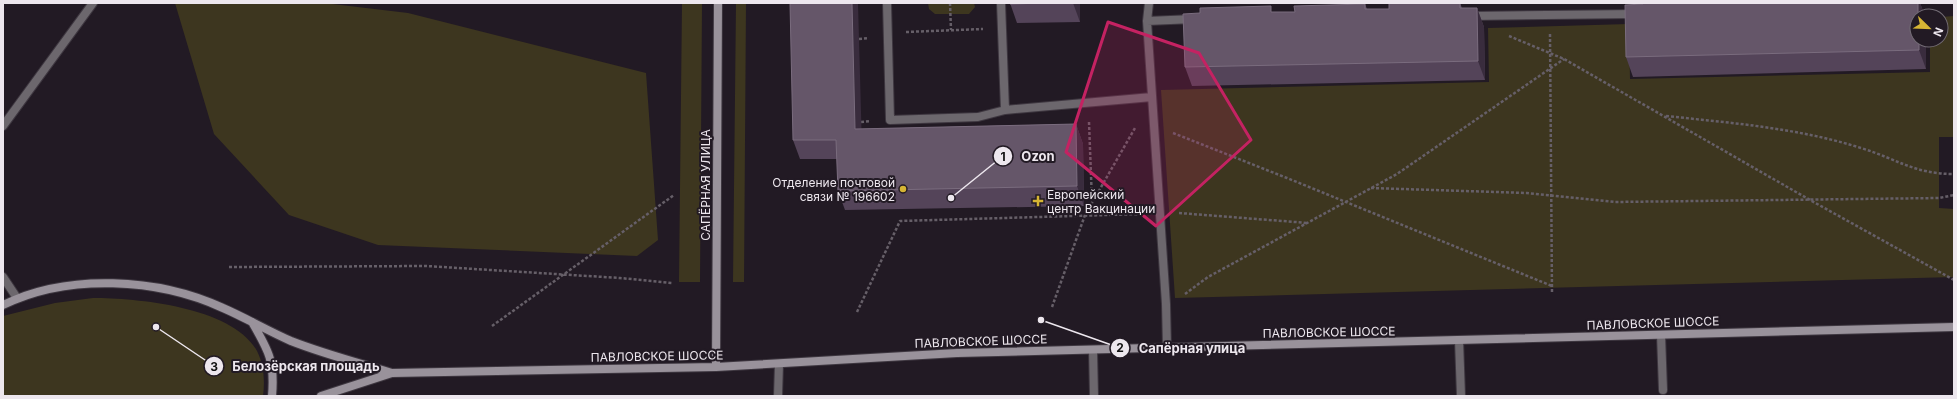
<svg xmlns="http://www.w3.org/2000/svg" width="1957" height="399" font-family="Inter,sans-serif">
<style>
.green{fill:#3d361f}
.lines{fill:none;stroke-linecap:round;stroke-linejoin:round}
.lane-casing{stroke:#3e3740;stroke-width:10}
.street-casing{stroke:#3e3740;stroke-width:10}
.secondary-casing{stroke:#3e3740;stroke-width:10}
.path{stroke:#665f68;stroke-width:2.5;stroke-dasharray:3 2;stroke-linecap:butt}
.lane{stroke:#6c676d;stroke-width:8}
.street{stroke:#6c676d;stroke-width:8}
.secondary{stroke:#99929b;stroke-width:8}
.wall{fill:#544459}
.shaded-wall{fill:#392c3d}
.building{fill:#655669;stroke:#7a6c7e}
.marked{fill:#c42262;fill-opacity:0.2;stroke:#c42262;stroke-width:3;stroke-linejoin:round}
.poi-dot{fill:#d6b534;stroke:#221a24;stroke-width:1.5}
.labels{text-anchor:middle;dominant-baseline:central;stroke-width:4;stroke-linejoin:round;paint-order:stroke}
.poi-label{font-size:12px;fill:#ede7ee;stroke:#221a24;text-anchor:end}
.street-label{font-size:12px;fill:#ede7ee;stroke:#221a24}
.leader{fill:none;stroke:#ede7ee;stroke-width:1.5}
.callout-dot{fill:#ede7ee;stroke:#221a24;stroke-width:1.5}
.mark-label{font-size:12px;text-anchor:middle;font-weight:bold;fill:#111}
.callout-label{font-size:13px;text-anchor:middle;font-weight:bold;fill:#ede7ee;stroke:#221a24;stroke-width:4;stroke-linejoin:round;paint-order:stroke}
</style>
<rect width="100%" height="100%" fill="#221a24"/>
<path class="green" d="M 175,3 L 324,3 L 408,13 L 646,73 L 658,240 L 637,256 L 378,245 L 289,215 L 214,134 Z
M 682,3 L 702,3 L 700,282 L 679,282 Z
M 736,3 L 746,3 L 744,282 L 733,282 Z
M 928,3 L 974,3 L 975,7 L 969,14 L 935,14 L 929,9 Z
M 1954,16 L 1954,137 L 1939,137 L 1939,208 L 1954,209 L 1954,277 L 1175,298 L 1161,90 L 1489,82 L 1488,28 L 1629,24 L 1630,79 L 1930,72 L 1930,40 L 1941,40 L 1941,17 Z
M 93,298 C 137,298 233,307 257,351 C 264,365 265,381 263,396 L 3,396 L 3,316 L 55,303 Z"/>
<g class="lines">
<g class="lane-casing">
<path id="lane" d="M 887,3 L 890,120 L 978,117 L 1005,110 L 1152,97
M 1001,3 L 1005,110
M 1149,3 L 1147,21 L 1166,304 L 1167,348
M 1469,16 L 1636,14
M 1147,21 L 1194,19
M 3,126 L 93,3
M 1661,335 L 1663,390
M 1459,340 L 1461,396
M 1093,350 L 1094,396
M 778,396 L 779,364"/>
</g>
<g class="street-casing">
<path id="street" d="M 3,277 L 17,298"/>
</g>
<g class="secondary-casing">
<path id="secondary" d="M 3,305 C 68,273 158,278 223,308 C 246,318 268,331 291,341 C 324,354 359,363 392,373
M 252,322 C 269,351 275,362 272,396
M 716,367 L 718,3
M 321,396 L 392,373 L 716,367 L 957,353 L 1954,327"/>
</g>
<path class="path" d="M 950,3 L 951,30
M 906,32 L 983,29
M 1550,34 L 1552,293
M 1509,36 L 1564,59 L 1810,200 L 1954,280
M 859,39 L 869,38
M 1666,116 C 1732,123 1798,128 1861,148 C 1897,159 1914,174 1954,174
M 861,122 L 871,121
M 1089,122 L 1092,202
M 1173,133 L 1287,178 L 1552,286
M 1371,188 L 1527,193 L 1615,202 L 1939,198 L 1954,195
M 1179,213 L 1308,223
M 229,267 L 426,266 L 620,278 L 672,283
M 1185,294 L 1208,277 L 1397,174 L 1564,59
M 1052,307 L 1085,215 L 1135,128
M 857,312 L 900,221 L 1142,214
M 492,326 L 674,195"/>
<use href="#lane" class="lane"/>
<use href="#street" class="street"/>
<use href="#secondary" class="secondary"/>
</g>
<path class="wall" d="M 1010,3 L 1080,3 L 1080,22 L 1017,23 Z
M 1460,3 L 1462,8 L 1477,8 L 1484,27 L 1485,80 L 1192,86 L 1185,67 L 1273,12 L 1295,12 L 1365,4 L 1367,9 L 1389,9 Z
M 1643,3 L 1920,3 L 1925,16 L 1917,40 L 1926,40 L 1926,69 L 1633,77 L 1626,57 Z
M 1076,124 L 1083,144 L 1084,206 L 845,210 L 838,191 L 837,159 L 800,159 L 793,140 L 861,129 Z"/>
<path class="shaded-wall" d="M 852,3 L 858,3 L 862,148 L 855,129 Z
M 1073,3 L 1080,3 L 1080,22 Z
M 1918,3 L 1920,3 L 1925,16 L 1918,16 Z
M 1477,8 L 1484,27 L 1485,80 L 1478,61 Z
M 1919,40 L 1926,40 L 1926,69 L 1919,50 Z
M 1076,124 L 1083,144 L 1084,206 L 1077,186 Z"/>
<path class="building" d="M 790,3 L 852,3 L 855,129 L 1076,124 L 1077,186 L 838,191 L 836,140 L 793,140 Z
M 1010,3 L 1047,3 L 1010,4 Z
M 1389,3 L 1460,3 L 1460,8 L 1477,8 L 1478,61 L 1185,67 L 1183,14 L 1200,13 L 1200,8 L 1271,6 L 1271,12 L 1295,12 L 1294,6 L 1365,4 L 1365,9 L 1389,9 Z
M 1643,3 L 1918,3 L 1918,16 L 1917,16 L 1917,40 L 1919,40 L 1919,50 L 1626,57 L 1625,5 L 1643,4 Z"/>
<path class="marked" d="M 1108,22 L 1199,53 L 1251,140 L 1156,226 L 1066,152 Z"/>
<g class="poi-dot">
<circle cx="903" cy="189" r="4"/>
<path d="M1036 195h4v4h4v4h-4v4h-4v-4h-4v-4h4z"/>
</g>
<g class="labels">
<g class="poi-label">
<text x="895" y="182">Отделение почтовой<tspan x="895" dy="14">связи № 196602</tspan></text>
<text x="1047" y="194" text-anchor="start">Европейский<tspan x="1047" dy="14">центр Вакцинации</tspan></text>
</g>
<g class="street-label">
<text transform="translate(705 185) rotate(-90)">САПЁРНАЯ УЛИЦА</text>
<text transform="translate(1653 323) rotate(-2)">ПАВЛОВСКОЕ ШОССЕ</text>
<text transform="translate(1329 332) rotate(-1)">ПАВЛОВСКОЕ ШОССЕ</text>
<text transform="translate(981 341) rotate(-2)">ПАВЛОВСКОЕ ШОССЕ</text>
<text transform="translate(657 356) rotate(-1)">ПАВЛОВСКОЕ ШОССЕ</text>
</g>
</g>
<path class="leader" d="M951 198L1003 156M1041 320L1120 348M156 327L214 366"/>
<g class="callout-dot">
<circle cx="951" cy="198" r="4"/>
<circle cx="1041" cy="320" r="4"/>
<circle cx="156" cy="327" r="4"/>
<circle cx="1003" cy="156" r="10"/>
<circle cx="1120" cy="348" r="10"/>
<circle cx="214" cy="366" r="10"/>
</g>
<g class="mark-label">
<text x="1003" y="161">1</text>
<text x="1120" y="352">2</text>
<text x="214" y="371">3</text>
</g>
<g class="callout-label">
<text x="1038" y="161">Ozon</text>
<text x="1192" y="353">Сапёрная улица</text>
<text x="306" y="371">Белозёрская площадь</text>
</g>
<rect width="1957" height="399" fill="none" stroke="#ede7ee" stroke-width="8"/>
<g transform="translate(1929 28) rotate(113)"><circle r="19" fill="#221a24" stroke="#736c75"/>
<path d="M0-3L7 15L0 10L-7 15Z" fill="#d6b534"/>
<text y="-6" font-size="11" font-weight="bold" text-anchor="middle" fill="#ede7ee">N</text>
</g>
</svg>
